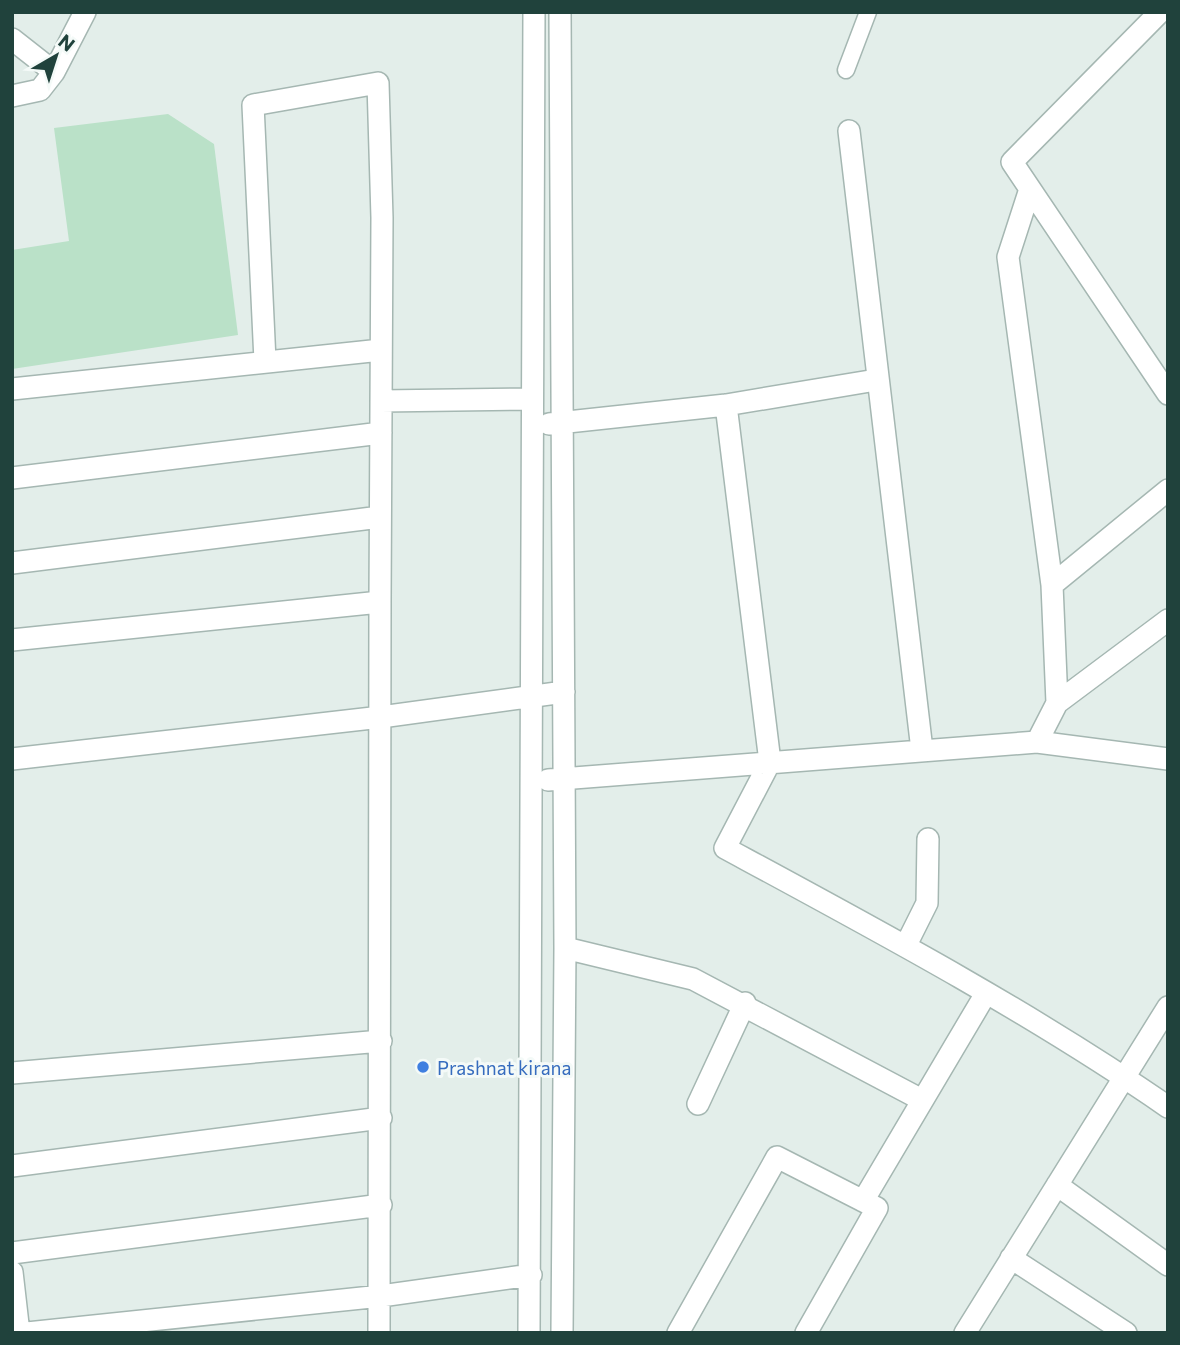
<svg xmlns="http://www.w3.org/2000/svg" width="1180" height="1345" font-family="Commissioner,sans-serif">
<style>
.green{fill:#bae1c8}
.lines{fill:none;stroke-linecap:round;stroke-linejoin:round}
.lane-casing{stroke:#a5b7b2;stroke-width:19}
.street-casing{stroke:#a5b7b2;stroke-width:24}
.lane{stroke:#fff;stroke-width:16}
.street{stroke:#fff;stroke-width:21}
.shop-dot{fill:#3f7fe0;stroke:#f4faf8;stroke-width:2.5}
.labels{text-anchor:middle;dominant-baseline:central;stroke-width:6;stroke-linejoin:round;paint-order:stroke}
.shop-label{font-size:19px;fill:#366cbe;stroke:#f4faf8;text-anchor:start}
</style>
<rect width="100%" height="100%" fill="#e3eeea"/>
<path class="green" d="M 168,114 L 214,144 L 238,335 L 12,369 L 12,250 L 69,241 L 54,128 Z"/>
<g class="lines">
<g class="lane-casing">
<path id="lane" d="M 846,70 L 868,12"/>
</g>
<g class="street-casing">
<path id="street" d="M 560,12 L 565,948 L 562,1333
M 1160,12 L 1012,162 L 1168,394
M 12,39 L 54,72 L 40,90 L 12,96
M 54,72 L 85,12
M 849,131 L 922,750
M 1030,189 L 1008,257 L 1052,585 L 1057,703 L 1037,742
M 265,361 L 253,105 L 378,83 L 382,218 L 380,602
M 12,389 L 381,350
M 381,401 L 532,399
M 726,405 L 770,762 L 725,848 C 875,929 1027,1010 1168,1107
M 549,424 L 726,405 L 876,380
M 12,478 L 381,433
M 12,563 L 380,517
M 1052,585 L 1168,490
M 12,640 L 380,602 L 379,1333
M 1057,703 L 1168,620
M 12,759 L 381,717 L 564,692
M 548,780 L 1037,742 L 1168,759
M 906,945 L 927,903 L 928,839
M 565,948 L 693,979 L 922,1100
M 12,1073 L 381,1041
M 698,1104 L 745,1003
M 12,1166 L 381,1118
M 1057,1185 L 1168,1265
M 863,1201 L 985,995
M 12,1253 L 381,1205
M 1011,1258 L 1126,1333
M 12,1272 L 19,1333
M 27,1333 L 381,1296 L 531,1275
M 529,1333 L 534,12
M 678,1333 L 777,1157 L 877,1208 L 806,1333
M 965,1333 L 1168,1007"/>
</g>
<use href="#lane" class="lane"/>
<use href="#street" class="street"/>
</g>
<circle class="shop-dot" cx="423" cy="1067" r="7"/>
<g class="labels">
<g class="shop-label">
<text x="437" y="1067">Prashnat kirana</text>
</g>
</g>
<rect width="1180" height="1345" fill="none" stroke="#20423c" stroke-width="28"/>
<g transform="translate(56 56) rotate(39)" stroke="#f4faf8" stroke-width="5" paint-order="stroke">
<path d="M0-5L12 26L0 18L-12 26Z" fill="#20423c"/>
<text y="-10" font-size="19" font-weight="bold" text-anchor="middle" fill="#20423c">N</text>
</g>
</svg>
